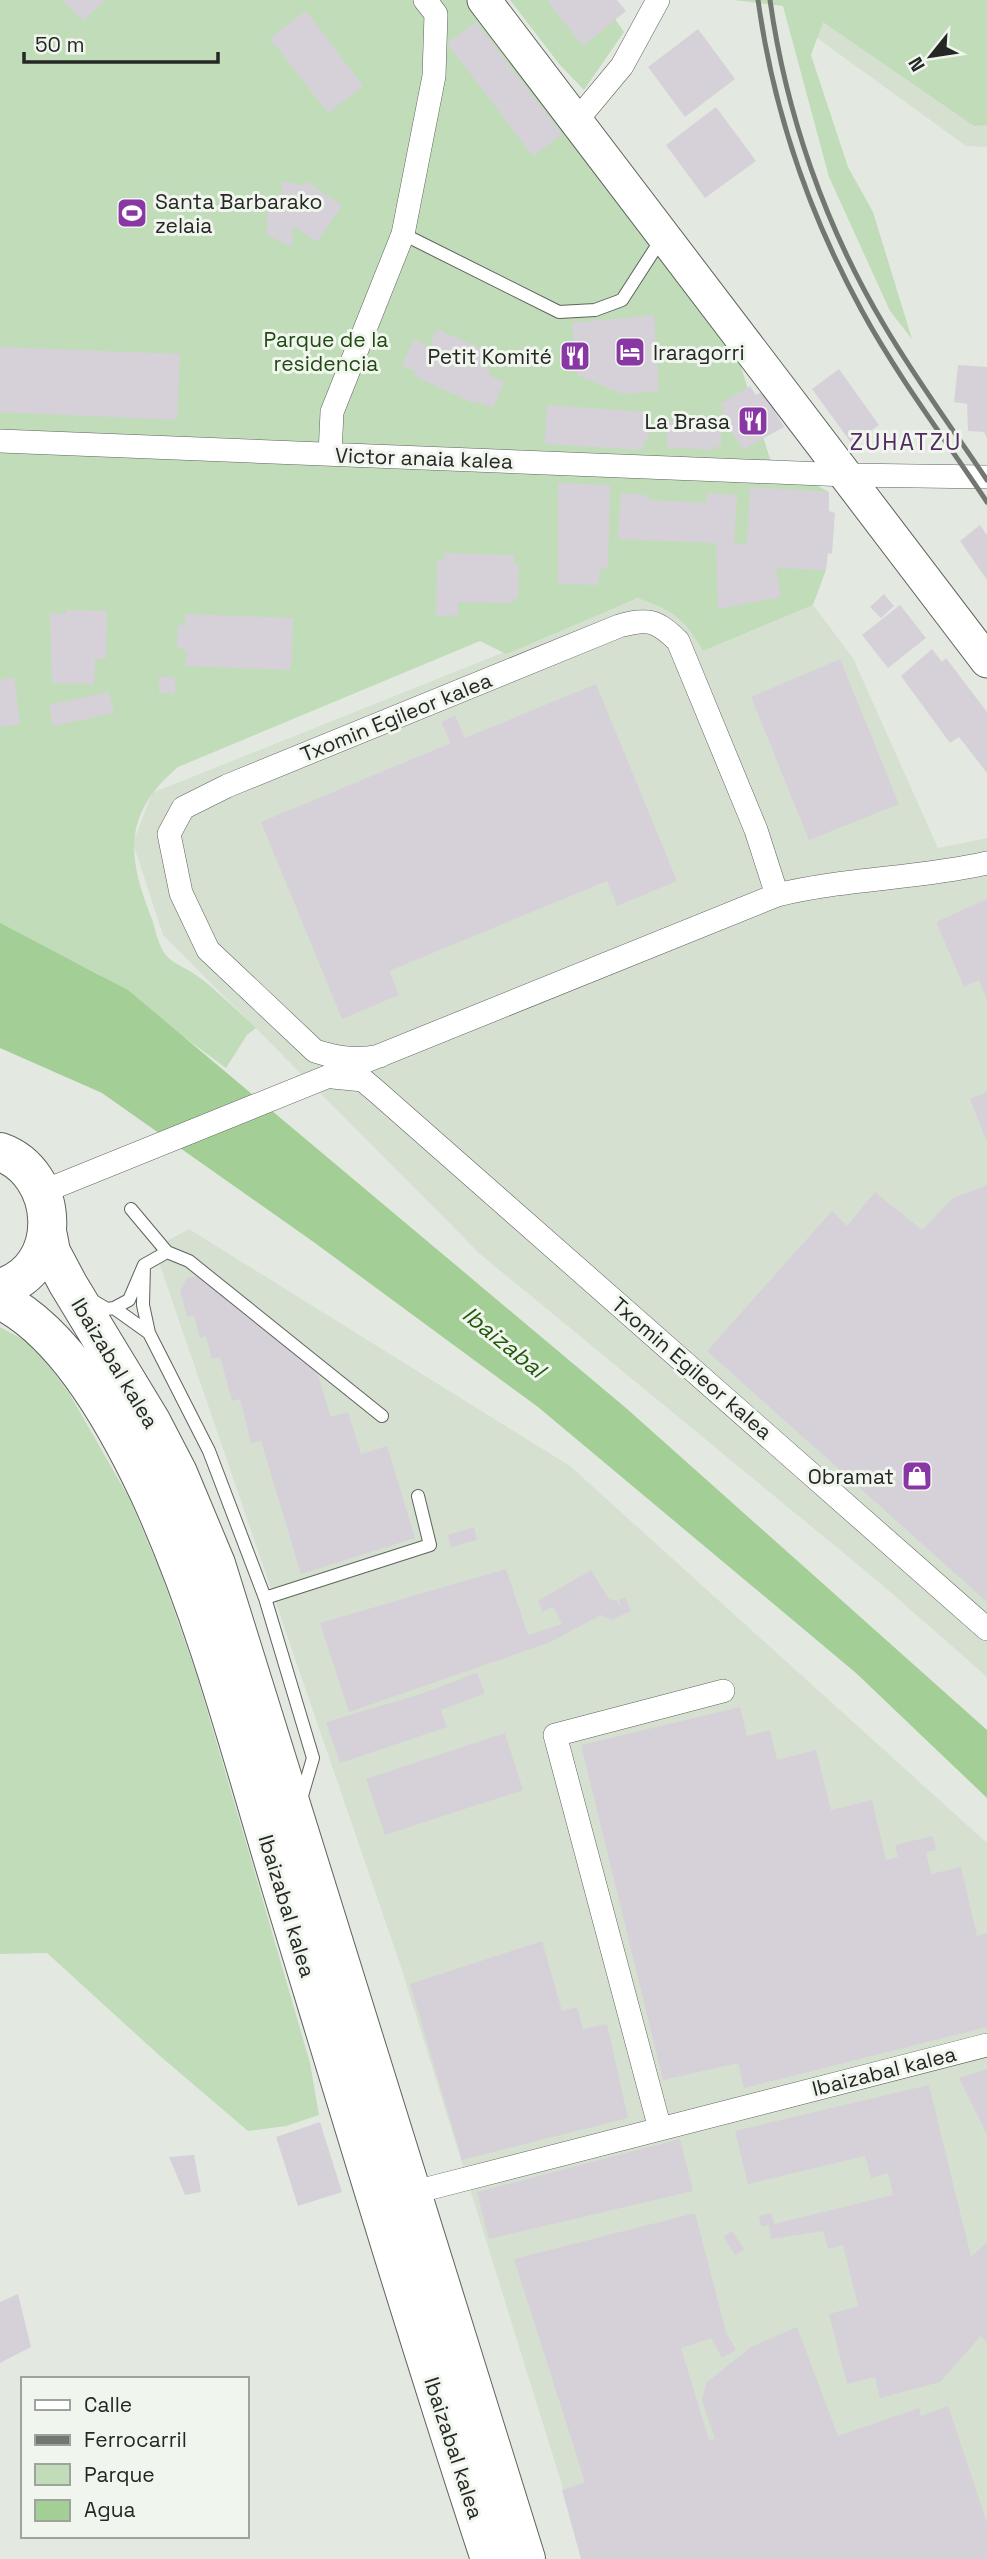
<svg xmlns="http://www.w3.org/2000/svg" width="987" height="2559" font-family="'Space Grotesk',sans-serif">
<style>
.built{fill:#d5e0d1}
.green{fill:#c1dcb9}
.water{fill:#a3cf96}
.building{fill:#d6d1d9}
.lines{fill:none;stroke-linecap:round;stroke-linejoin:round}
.lane-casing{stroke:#5e635c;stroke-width:14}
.street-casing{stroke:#5e635c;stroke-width:24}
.secondary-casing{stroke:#5e635c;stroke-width:35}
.highway-casing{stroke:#5e635c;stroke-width:40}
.lane{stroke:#fff;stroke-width:12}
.street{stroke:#fff;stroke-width:23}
.secondary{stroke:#fff;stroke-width:33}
.highway{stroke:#fff;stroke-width:38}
.rail{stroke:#737772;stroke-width:5}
.labels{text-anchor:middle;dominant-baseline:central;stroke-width:6;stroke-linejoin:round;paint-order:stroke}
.poi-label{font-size:21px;fill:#252724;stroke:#f0f6ee;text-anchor:end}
.park-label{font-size:21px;fill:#214a12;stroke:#f0f6ee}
.street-label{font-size:21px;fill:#252724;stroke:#f0f6ee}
.neighbourhood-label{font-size:23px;letter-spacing:2px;fill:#522a60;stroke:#f0f6ee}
.water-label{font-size:23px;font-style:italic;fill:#22590a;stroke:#f0f6ee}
</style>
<rect width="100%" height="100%" fill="#e3e9e1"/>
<path class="built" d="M 987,0 L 987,147 L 966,146 L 795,22 Z
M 639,598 L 669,609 L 686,623 L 703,651 L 813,605 L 853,658 L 938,848 L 987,838 L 987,1677 L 880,1583 L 480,1254 L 163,935 L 133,843 L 152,793 Z
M 189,1229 L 570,1466 L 987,1843 L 987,2559 L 585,2559 L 401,1967 L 154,1248 Z"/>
<path class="green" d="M 0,0 L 468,0 L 737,354 L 770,459 L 829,492 L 826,570 L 813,605 L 703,651 C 684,618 674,611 638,598 L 506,654 L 480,641 L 178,767 C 125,812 126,853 150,914 C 155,926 157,943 165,954 C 173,964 185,967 196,975 C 217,990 236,1010 256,1028 L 247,1035 L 226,1068 L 100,975 L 0,924 Z
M 510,0 L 602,0 L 624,32 L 584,90 L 560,65 Z
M 734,0 L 987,0 L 987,125 L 974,126 L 823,22 L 811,55 L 848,167 L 873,212 L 912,339 L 890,311 L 829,177 L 783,6 Z
M 0,1327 L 33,1345 L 69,1393 L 129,1498 L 159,1568 L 196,1673 L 247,1846 L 310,2063 L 319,2115 L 286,2126 L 248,2131 L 160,2056 L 47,1953 L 0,1954 Z"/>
<path class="water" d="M 0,923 L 128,990 L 626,1408 L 987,1730 L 987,1798 L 856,1673 L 538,1407 L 315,1243 L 102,1093 L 0,1048 Z"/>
<path class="building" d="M 63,0 L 105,0 L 83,21 Z
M 550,0 L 617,0 L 626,11 L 583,46 L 548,2 Z
M 306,11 L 363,86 L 328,113 L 270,38 Z
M 476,22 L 562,134 L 533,156 L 447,43 Z
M 698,29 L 735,79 L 685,117 L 648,67 Z
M 716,107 L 756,161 L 705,198 L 666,145 Z
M 282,181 L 303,185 L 306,181 L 342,205 L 317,242 L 293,226 L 292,247 L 267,235 L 267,204 L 283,214 L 290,204 L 281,202 Z
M 654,315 L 659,391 L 623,394 L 577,375 L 572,323 Z
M 437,329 L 493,354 L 486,368 L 491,370 L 488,375 L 504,382 L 493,408 L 477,401 L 475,404 L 414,376 L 416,372 L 402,365 L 414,339 L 429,348 Z
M 0,347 L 180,354 L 177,420 L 0,412 Z
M 958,365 L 987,367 L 987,438 L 984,432 L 968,431 L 967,404 L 954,402 Z
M 839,369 L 879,425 L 852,444 L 812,389 Z
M 750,386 L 756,395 L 763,391 L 784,427 L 743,450 L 722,415 L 724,412 L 720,404 Z
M 547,405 L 645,412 L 645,415 L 650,415 L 648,441 L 644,441 L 643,450 L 545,444 Z
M 666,421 L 721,424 L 721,447 L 715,446 L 714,450 L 667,447 Z
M 558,483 L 610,485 L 608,569 L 600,568 L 598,585 L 558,584 Z
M 750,487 L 829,492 L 829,511 L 835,513 L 832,554 L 828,553 L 826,570 L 776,568 L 781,597 L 718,609 L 716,543 L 618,539 L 621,493 L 646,495 L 650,500 L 707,503 L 707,493 L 737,495 L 734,543 L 747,544 Z
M 980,525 L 987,535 L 987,580 L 960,541 Z
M 444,553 L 514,555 L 514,564 L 519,564 L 518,599 L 513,598 L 513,603 L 458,602 L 459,615 L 436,616 L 437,559 L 444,560 Z
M 884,594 L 894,606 L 881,618 L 870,607 Z
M 900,605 L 926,638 L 888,668 L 862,635 Z
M 66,610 L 107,611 L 106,659 L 95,659 L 94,684 L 52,683 L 50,613 L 66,614 Z
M 185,614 L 293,618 L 291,670 L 186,666 L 187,652 L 184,652 L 184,648 L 177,648 L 178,625 L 185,625 Z
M 932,649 L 942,662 L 946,658 L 987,712 L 987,773 L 959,737 L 950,743 L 901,676 Z
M 840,659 L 899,804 L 809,840 L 751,697 Z
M 14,677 L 20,724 L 0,727 L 0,680 Z
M 159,677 L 175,677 L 175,693 L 159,693 Z
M 596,684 L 677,881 L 617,906 L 607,881 L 389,971 L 399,995 L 342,1019 L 261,822 L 451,743 L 441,722 L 455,715 L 465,738 Z
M 109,692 L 114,713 L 53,726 L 49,705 Z
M 987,899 L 987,1000 L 979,980 L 964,987 L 936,922 Z
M 987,1092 L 987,1142 L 970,1099 Z
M 987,1185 L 987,1602 L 707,1351 L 832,1211 L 847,1226 L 875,1192 L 922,1230 L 953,1198 Z
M 197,1276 L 316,1369 L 331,1417 L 348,1412 L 361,1454 L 387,1446 L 415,1538 L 301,1574 L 261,1441 L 251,1443 L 240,1399 L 232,1401 L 220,1357 L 212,1359 L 206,1336 L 200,1338 L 194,1315 L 187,1317 L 180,1290 L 187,1278 Z
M 474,1527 L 477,1540 L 451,1547 L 448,1535 Z
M 506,1569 L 528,1635 L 562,1624 L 553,1607 L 543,1612 L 538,1601 L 591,1570 L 609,1599 L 617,1601 L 621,1608 L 619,1600 L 625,1597 L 631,1611 L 611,1620 L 601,1615 L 548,1643 L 349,1712 L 320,1623 Z
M 477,1673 L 485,1693 L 441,1710 L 447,1727 L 340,1763 L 326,1722 L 418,1695 Z
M 740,1707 L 747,1736 L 770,1730 L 777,1760 L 816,1750 L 831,1810 L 872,1800 L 886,1860 L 898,1857 L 895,1845 L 933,1836 L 936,1850 L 926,1852 L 931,1874 L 961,1867 L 977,1936 L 987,1933 L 987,2027 L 744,2088 L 738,2063 L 663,2080 L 581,1745 Z
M 505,1733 L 523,1790 L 385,1835 L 366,1779 Z
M 542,1941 L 562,2011 L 577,2007 L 583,2029 L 607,2024 L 628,2118 L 462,2160 L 410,1984 Z
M 987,2069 L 987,2135 L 959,2078 Z
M 929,2085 L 971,2257 L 987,2242 L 987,2343 L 981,2336 L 940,2382 L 880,2398 L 875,2377 L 847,2384 L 829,2314 L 858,2306 L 843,2245 L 828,2249 L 823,2231 L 771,2239 L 769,2225 L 761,2227 L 759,2216 L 771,2213 L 774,2224 L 893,2195 L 888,2173 L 871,2178 L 865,2156 L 748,2184 L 735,2131 Z
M 320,2122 L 342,2192 L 298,2206 L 276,2137 Z
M 680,2139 L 693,2191 L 489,2239 L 477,2192 Z
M 194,2155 L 201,2192 L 185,2195 L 169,2157 Z
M 695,2213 L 726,2332 L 736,2350 L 722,2358 L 711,2338 L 681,2348 L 709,2440 L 715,2439 L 702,2400 L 706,2383 L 751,2347 L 797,2327 L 838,2436 L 919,2408 L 921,2416 L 948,2406 L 987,2523 L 987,2559 L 581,2559 L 562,2490 L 585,2482 L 514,2259 Z
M 732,2231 L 744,2249 L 735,2255 L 723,2237 Z
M 18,2294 L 31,2347 L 0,2363 L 0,2302 Z"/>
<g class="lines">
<g class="lane-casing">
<path id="lane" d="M 403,234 L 559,312 L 595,310 L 622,300 L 662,238
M 131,1209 L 167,1252
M 144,1265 L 143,1305 L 149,1333 L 209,1451 L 265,1598 L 430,1545 L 418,1496
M 90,1299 L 107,1309 L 114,1308 L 149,1333
M 114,1308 L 129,1300 L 144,1265 L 167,1252 L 189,1261 L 382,1416
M 265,1598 L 313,1758 L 301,1799"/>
</g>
<g class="street-casing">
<path id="street" d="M 577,120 L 622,66 L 658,0
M 0,441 L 847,475 L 987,477
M 330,454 L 332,412 L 403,234 L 434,76 L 436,14 L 425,0
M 380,1056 C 356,1061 337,1058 315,1051 L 208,950 L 181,893 L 169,834 L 183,808 L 227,786 L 619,626 C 649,618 656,620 678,641 L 756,830 L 777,895
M 333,1077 L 363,1080 L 376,1091 L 987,1629
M 42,1192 L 777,895 C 846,878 918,879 987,863
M 660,2129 L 555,1735 L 723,1691
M 411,2193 L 987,2045"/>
</g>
<g class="secondary-casing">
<path id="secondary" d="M 484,0 L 987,661"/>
</g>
<g class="highway-casing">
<path id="highway" d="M 0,1152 C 60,1173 66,1269 0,1288
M 48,1236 L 51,1252 L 68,1284 L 151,1421 L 178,1473 L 216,1564 L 526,2559
M 0,1300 C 67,1333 118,1427 149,1493 C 207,1619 242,1757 282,1890 C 350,2113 417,2337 490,2559"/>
</g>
<use href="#lane" class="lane"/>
<use href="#street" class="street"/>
<use href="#secondary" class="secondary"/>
<use href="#highway" class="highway"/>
<path class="rail" d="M 758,0 C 773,109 809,214 862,311 C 898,377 945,439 987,502
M 770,0 C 786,114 825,226 884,325 C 915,378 952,428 987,480"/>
</g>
<defs>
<g id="stadium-square" transform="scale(1.575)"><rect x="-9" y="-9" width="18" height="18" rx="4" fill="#8a37a6" stroke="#f0f6ee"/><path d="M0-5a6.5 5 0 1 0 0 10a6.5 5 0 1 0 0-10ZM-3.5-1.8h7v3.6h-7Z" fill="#fff"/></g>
<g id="hotel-square" transform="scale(1.575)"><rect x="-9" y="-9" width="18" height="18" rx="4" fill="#8a37a6" stroke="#f0f6ee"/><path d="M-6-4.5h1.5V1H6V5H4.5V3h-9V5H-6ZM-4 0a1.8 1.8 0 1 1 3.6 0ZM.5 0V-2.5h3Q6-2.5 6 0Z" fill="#fff"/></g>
<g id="restaurant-square" transform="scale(1.575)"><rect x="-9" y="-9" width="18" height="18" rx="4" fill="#8a37a6" stroke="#f0f6ee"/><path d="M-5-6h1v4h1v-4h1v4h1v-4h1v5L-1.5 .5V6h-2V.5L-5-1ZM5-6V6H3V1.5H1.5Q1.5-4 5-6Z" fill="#fff"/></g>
<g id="shop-square" transform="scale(1.575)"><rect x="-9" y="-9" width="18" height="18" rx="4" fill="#8a37a6" stroke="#f0f6ee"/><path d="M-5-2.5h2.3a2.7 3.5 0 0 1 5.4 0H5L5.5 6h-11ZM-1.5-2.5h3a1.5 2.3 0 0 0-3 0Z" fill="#fff"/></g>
</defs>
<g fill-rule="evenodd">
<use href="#stadium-square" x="132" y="213"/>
<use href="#hotel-square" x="630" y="352"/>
<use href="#restaurant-square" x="575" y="356"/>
<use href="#restaurant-square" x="753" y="421"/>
<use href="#shop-square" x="917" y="1476"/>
</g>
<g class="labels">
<g class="poi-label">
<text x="155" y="201" text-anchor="start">Santa Barbarako<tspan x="155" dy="24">zelaia</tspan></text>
<text x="653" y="352" text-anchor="start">Iraragorri</text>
<text x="552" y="356">Petit Komité</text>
<text x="730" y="421">La Brasa</text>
<text x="894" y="1476">Obramat</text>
</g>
<g class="park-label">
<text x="326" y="339">Parque de la<tspan x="326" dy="24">residencia</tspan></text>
</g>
<g class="street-label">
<text transform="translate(424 458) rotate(2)">Victor anaia kalea</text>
<text transform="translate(396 717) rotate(-22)">Txomin Egileor kalea</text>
<text transform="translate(115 1363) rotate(59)">Ibaizabal kalea</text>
<text transform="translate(692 1368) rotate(41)">Txomin Egileor kalea</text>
<text transform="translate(287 1906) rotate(73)">Ibaizabal kalea</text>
<text transform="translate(884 2071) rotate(-14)">Ibaizabal kalea</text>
<text transform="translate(454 2448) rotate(72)">Ibaizabal kalea</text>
</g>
<g class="neighbourhood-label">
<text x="906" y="442">ZUHATZU</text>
</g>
<g class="water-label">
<text transform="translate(504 1342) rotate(39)">Ibaizabal</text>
</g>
</g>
<rect x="21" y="2377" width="228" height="161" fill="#f0f6ee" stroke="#9fa39d" stroke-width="2"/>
<rect x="35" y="2400" width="35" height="10" fill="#ffffff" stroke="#9fa39d" stroke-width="2"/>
<text x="84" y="2412" font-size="21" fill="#252724">Calle</text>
<rect x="35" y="2435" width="35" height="10" fill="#737772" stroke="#9fa39d" stroke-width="2"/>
<text x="84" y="2447" font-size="21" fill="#252724">Ferrocarril</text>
<rect x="35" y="2464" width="35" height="21" fill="#c1dcb9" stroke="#9fa39d" stroke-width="2"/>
<text x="84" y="2482" font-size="21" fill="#252724">Parque</text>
<rect x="35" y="2500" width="35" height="21" fill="#a3cf96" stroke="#9fa39d" stroke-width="2"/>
<text x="84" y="2517" font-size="21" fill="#252724">Agua</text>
<g transform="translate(931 56) rotate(240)" stroke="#f0f6ee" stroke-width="5" paint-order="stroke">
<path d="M0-5L12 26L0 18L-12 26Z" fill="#252724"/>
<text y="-10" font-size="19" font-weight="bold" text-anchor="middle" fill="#252724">N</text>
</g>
<path d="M24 52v10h194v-10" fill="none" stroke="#252724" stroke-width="3.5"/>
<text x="35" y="52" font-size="21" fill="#252724" stroke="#f0f6ee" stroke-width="5" paint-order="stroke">50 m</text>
</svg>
